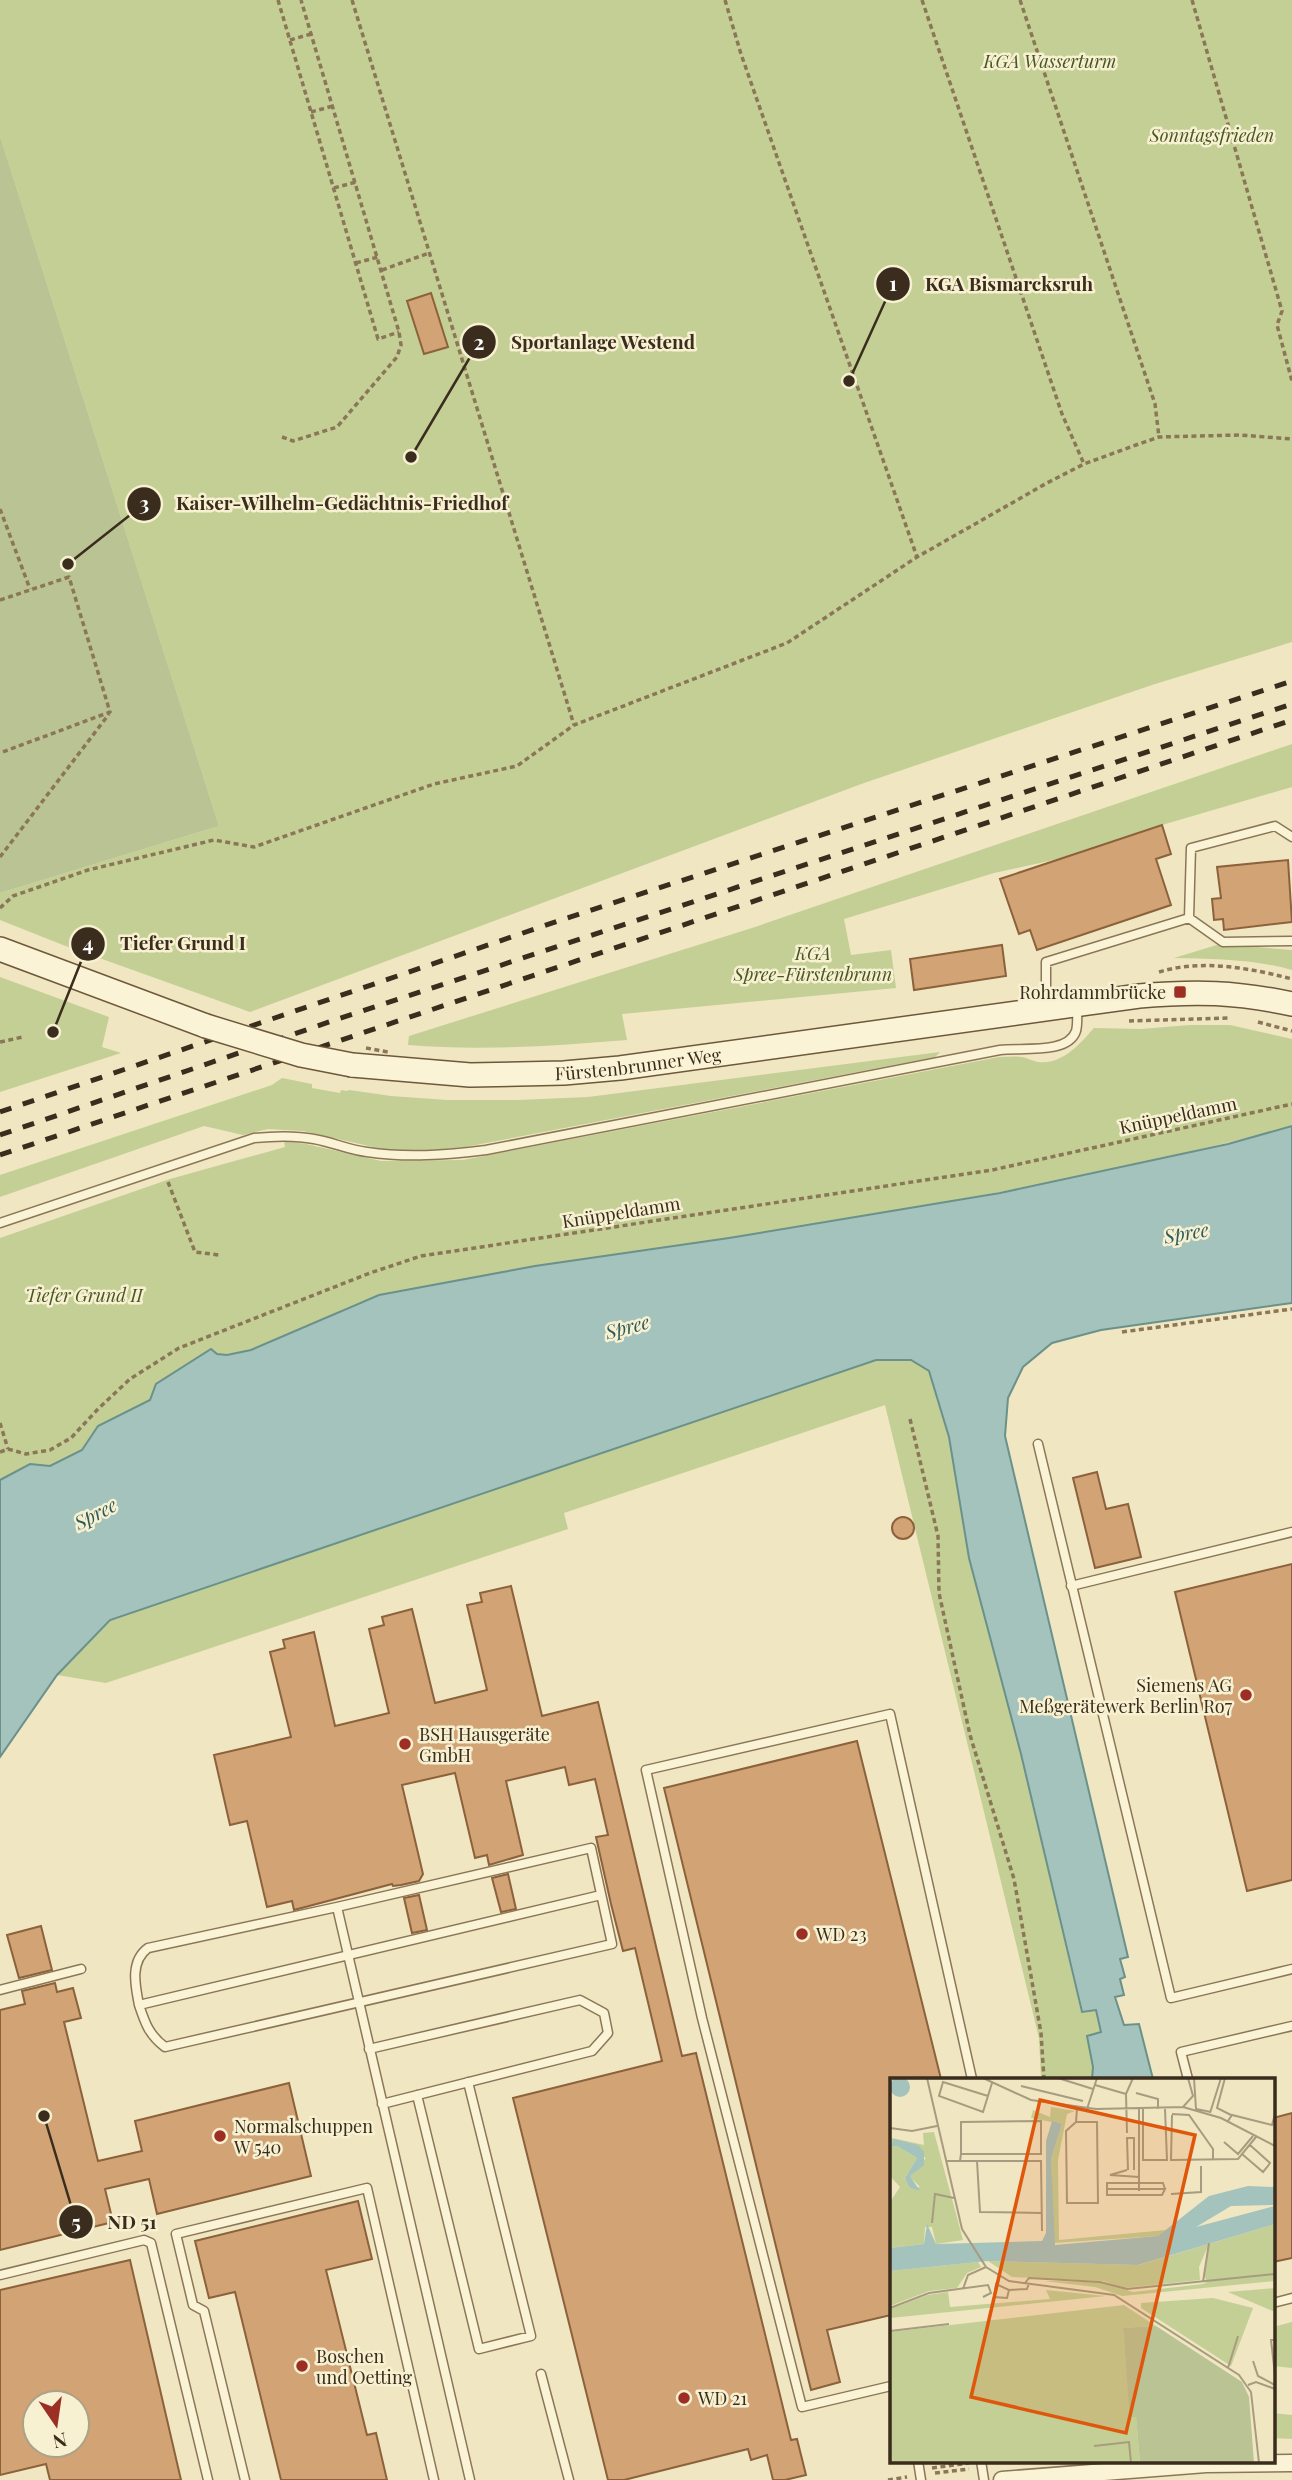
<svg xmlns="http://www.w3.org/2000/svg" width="1292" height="2480" font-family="'Playfair Display',serif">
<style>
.green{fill:#c3cf95}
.cemetery{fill:#bac394}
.water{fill:#a4c3bc;stroke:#6a918b;stroke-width:2}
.building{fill:#d1a375;stroke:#8c623c;stroke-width:2;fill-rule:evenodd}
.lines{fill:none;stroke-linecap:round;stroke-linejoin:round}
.service-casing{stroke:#8b7758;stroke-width:11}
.minor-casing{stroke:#8b7758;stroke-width:19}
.secondary-casing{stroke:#6d583b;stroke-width:26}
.path{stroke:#8b7758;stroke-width:3.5;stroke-dasharray:5 3.5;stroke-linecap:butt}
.service{stroke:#fbf3d5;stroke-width:8}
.minor{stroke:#fbf3d5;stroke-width:16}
.secondary{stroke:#fbf3d5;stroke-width:23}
.rail{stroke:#3a2d1d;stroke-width:5;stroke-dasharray:12 12;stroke-linecap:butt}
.secondary-bridge-casing{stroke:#6d583b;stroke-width:26;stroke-linecap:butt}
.path-bridge{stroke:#8b7758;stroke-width:3.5;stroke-dasharray:5 3.5;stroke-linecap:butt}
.secondary-bridge{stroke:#fbf3d5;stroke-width:23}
.poi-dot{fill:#9d2e24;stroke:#f7f0d1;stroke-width:2.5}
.labels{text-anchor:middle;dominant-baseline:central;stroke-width:5;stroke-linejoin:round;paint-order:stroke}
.park-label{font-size:18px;font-style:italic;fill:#465722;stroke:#f7f0d1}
.poi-label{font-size:18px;fill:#3a2d1d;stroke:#f7f0d1;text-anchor:start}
.street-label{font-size:18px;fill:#3a2d1d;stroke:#f7f0d1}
.water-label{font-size:19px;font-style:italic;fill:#2b5a5a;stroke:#f7f0d1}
.inset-road{fill:none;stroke:#a79c7f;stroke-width:2}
.view{fill:#df570d;fill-opacity:0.15;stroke:#df570d;stroke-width:3.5}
.inset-edge{fill:none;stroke:#3a2d1d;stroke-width:3.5}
.leader{fill:none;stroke:#3a2d1d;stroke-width:2.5}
.callout-dot{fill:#3a2d1d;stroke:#f7f0d1;stroke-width:2.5}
.mark-label{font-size:21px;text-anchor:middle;font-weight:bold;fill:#fff}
.callout-label{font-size:19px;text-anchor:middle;font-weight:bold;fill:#3a2d1d;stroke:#f7f0d1;stroke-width:5;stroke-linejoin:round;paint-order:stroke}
</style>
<rect width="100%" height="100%" fill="#f0e6c1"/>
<path class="green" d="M 0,0 L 1292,0 L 1292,642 L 1155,684 L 864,783 L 250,1012 L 63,945 L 0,920 L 0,893 L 219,826 L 0,136 Z
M 1292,744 L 1292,787 L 1162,825 L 1067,857 L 994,873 L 844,919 L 851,955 L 891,950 L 896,988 L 622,1014 L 627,1040 C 554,1046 481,1051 408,1045 L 409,1036 L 752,928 Z
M 1220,944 L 1292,950 L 1292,970 C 1254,959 1213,959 1174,958 Z
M 0,977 L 109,1017 L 102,1047 L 121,1053 L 0,1092 Z
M 1190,1025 L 1230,1025 L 1292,1039 L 1292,1126 C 1106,1176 917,1209 727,1238 C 637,1252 548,1264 459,1281 C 433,1285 407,1289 382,1295 C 335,1306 263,1359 217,1354 L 150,1400 L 98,1426 L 82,1450 L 50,1466 L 29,1464 L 0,1480 L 0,1238 L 170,1179 L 285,1147 L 284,1141 L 306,1144 L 381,1161 L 463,1160 L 999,1057 C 1007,1057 1015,1056 1022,1057 C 1027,1058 1033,1061 1038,1062 C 1062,1065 1080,1044 1094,1028 L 1141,1029 Z
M 940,1052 L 935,1057 L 465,1147 L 421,1151 L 382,1149 L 303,1131 L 268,1129 L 243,1135 L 204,1126 L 0,1197 L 0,1175 L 272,1085 L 282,1078 L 312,1084 L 312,1088 L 340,1093 L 341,1090 L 347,1091 L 349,1090 L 391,1096 L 447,1100 L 518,1100 L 588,1097 Z
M 876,1360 L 911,1360 L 929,1371 L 949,1437 L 969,1558 L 1021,1754 L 1081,2012 L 1096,2009 L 1101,2032 L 1087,2036 L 1093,2067 L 1092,2079 L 1041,2079 L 1039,2038 L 885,1405 L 564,1513 L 568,1529 L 106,1683 L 57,1675 L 110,1620 Z
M 1292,2322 L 1292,2368 L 1273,2366 L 1273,2327 Z
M 1273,2413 L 1292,2415 L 1292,2439 L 1273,2438 Z"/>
<path class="cemetery" d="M 0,136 L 219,826 L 0,893 Z"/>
<path class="water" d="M 1292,1126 L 1292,1303 L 1101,1330 L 1052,1343 L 1023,1367 L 1008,1398 L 1005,1436 L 1128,1957 L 1120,1959 L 1125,1977 L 1120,1979 L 1124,1995 L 1115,1997 L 1124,2025 L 1139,2024 L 1153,2079 L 1092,2079 L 1093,2067 L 1087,2036 L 1101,2032 L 1096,2010 L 1082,2012 L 1021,1754 L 969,1558 L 949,1437 L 929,1371 L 911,1360 L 876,1360 L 110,1620 L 57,1675 L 0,1757 L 0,1480 L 30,1464 L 50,1466 L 82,1450 L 98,1426 L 150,1400 L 156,1384 L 211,1349 L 217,1354 L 227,1355 L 251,1350 L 379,1295 L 535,1266 L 729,1238 L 1000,1193 L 1228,1144 Z"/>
<path class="building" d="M 431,293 L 448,347 L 424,354 L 407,301 Z
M 1162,825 L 1171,854 L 1156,859 L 1171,905 L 1037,950 L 1030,930 L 1019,934 L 1000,879 Z
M 1288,860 L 1292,922 L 1224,930 L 1223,919 L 1214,920 L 1212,899 L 1221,898 L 1217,867 Z
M 1002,945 L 1006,976 L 914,990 L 910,959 Z
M 1097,1472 L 1106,1509 L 1128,1504 L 1141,1557 L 1095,1568 L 1073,1478 Z
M892 1528a11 11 0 1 1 22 0a11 11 0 1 1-22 0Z
M 1292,1564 L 1292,1880 L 1247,1891 L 1175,1592 Z
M 511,1586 L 542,1716 L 598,1702 L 682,2056 L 696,2053 L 791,2440 L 797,2439 L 806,2475 L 785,2480 L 773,2480 L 767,2455 L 751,2460 L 748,2449 L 624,2480 L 608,2480 L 513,2098 L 662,2061 L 635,1948 L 623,1951 L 611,1904 L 596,1837 L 608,1835 L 595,1779 L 569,1785 L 565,1767 L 506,1781 L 523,1855 L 489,1865 L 487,1855 L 475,1858 L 455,1773 L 402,1785 L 423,1874 L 419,1881 L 401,1885 L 393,1886 L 392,1884 L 294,1910 L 292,1901 L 267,1907 L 247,1821 L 230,1825 L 214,1755 L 291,1737 L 270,1652 L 285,1648 L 283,1640 L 314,1632 L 335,1726 L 389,1713 L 369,1629 L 384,1625 L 382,1617 L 412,1609 L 435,1703 L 487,1690 L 467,1605 L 482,1602 L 480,1593 Z
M 857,1741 L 941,2079 L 891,2079 L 891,2315 L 827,2330 L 840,2382 L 811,2390 L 664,1788 Z
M 508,1874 L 516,1909 L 501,1912 L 492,1878 Z
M 419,1895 L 427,1930 L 412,1933 L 404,1898 Z
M 41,1926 L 52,1970 L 19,1978 L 7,1935 Z
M 55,1983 L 57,1992 L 73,1988 L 81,2018 L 64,2022 L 98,2161 L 142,2151 L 135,2121 L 289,2083 L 311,2176 L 157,2214 L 149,2179 L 105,2189 L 113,2222 L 0,2250 L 0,2010 L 25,2004 L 22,1991 Z
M 1292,2113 L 1292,2258 L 1273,2262 L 1273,2118 Z
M 358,2201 L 372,2259 L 326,2270 L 367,2435 L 376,2433 L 387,2480 L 281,2480 L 235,2292 L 209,2298 L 195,2241 Z
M 130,2260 L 181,2480 L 50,2480 L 46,2464 L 0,2475 L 0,2290 ZM 35,2403 L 77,2403 L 77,2445 L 35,2445 Z"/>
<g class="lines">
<g class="service-casing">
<path id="service" d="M 1189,918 L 1191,848 L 1275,826 L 1292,837
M 1189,918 L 1223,942 L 1292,941
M 1046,1006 L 1046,962 L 1189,918
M 0,1223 L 254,1138 C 274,1136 294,1135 314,1139 C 332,1142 349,1150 367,1152 C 407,1158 446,1155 486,1150 L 1000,1050 C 1020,1047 1068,1055 1076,1031 C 1078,1024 1077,1015 1077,1008
M 1038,1444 L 1171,1998 L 1292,1969
M 1071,1586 L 1292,1532
M 337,1907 L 470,2480
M 0,1990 L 81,1969
M 139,2005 C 145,2023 149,2035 165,2047 L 612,1944 L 591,1848 L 337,1907 L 148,1948 C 130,1961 135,1985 139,2005 L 601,1895
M 369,2049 L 580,2000 L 604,2013 L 608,2033 L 592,2051 L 382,2104
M 1188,2079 L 1181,2052 L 1292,2026
M 417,2095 L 479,2349 L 531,2336 L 468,2082
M 0,2275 L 144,2240 L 151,2243 L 208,2480
M 1273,2303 L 1292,2298
M 541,2374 L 569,2480
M 891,2386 L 802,2407 L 702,2018 L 646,1770 L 890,1714 L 972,2079
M 918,2461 L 921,2480
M 981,2461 L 984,2480
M 245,2480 L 204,2311 L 193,2305 L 176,2234 L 367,2188 L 434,2480"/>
</g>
<g class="minor-casing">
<path id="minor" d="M 1002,2480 L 1206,2464 L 1292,2463"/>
</g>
<g class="secondary-casing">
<g id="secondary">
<path d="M 0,949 L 206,1026"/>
<path id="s1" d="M 352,1065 L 470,1075 L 564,1073 L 620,1068 L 1139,996 C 1197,991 1235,992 1292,1004"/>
</g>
</g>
<path class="path" d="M 278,0 L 378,339 L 399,332
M 352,0 L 574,725
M 725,0 L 741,54 L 917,557
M 922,0 L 1062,414 L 1084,464
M 1020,0 L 1155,404 L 1159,437
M 1192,0 L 1282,311 L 1277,325 L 1292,381
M 290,40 L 311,34
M 311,112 L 333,106
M 334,188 L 356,182
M 356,263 L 378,257
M 382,270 L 429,253
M 282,437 L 293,441 L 337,427 L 397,357 L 401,345 L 399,332 L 301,0
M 0,509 L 30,589
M 0,600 L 69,577 L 110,712 L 0,753
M 0,857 L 109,714
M 0,908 L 13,896 L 88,870 L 214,840 L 254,847 L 434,784 L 517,766 L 574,725 L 787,643 L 917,557 L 1047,483 L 1084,464 L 1136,445 L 1159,437 L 1240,435 L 1292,439
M 1159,972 C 1201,959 1250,968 1292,979
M 1129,1021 L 1229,1018
M 1258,1022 L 1292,1031
M 0,1042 L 23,1037
M 168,1182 L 195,1252 L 219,1255
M 1122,1332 L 1292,1309
M 910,1419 L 938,1536 L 939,1593 L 970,1735 L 1014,1879 L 1041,2033 L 1044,2079
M 0,1423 L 8,1449
M 0,1452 L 8,1449 L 26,1454 L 50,1450 L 71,1438 L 98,1409 L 130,1379 L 179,1348 L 370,1273 L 421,1256 L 992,1170 L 1292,1104
M 932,2468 L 969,2463
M 935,2473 L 969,2469
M 888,2480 L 907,2477"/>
<use href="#service" class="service"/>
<use href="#minor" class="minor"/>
<use href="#secondary" class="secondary"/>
<path class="rail" d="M 0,1112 L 561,920 L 1292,681
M 0,1135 L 332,1021 L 1292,704
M 0,1155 L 1292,720"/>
<g class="secondary-bridge-casing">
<path id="secondary-bridge" d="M 206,1026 L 301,1055 L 352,1065"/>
</g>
<path class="path-bridge" d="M 366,1048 L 388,1052"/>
<use href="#secondary-bridge" class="secondary-bridge"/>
</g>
<g class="poi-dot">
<rect x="1173" y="985" width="14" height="14" rx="3.5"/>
<circle cx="1246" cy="1695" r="7"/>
<circle cx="405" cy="1744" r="7"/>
<circle cx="802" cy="1934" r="7"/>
<circle cx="220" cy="2136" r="7"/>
<circle cx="302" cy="2366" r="7"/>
<circle cx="684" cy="2398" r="7"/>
</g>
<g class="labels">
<g class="park-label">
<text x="1050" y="61">KGA Wasserturm</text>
<text x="1212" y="135">Sonntagsfrieden</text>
<text x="813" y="953">KGA<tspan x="813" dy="21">Spree-Fürstenbrunn</tspan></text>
<text x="84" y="1295">Tiefer Grund II</text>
</g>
<g class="poi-label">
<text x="1166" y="992" text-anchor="end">Rohrdammbrücke</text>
<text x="1232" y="1685" text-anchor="end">Siemens AG<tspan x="1232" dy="21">Meßgerätewerk Berlin Ro7</tspan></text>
<text x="419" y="1734">BSH Hausgeräte<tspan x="419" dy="21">GmbH</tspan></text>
<text x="816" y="1934">WD 23</text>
<text x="234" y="2126">Normalschuppen<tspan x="234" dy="21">W 540</tspan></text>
<text x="316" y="2356">Boschen<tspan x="316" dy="21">und Oetting</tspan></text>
<text x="698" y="2398">WD 21</text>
</g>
<g class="street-label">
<text stroke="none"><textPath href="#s1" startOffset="287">Fürstenbrunner Weg</textPath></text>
<text transform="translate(1178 1115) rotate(-12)">Knüppeldamm</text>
<text transform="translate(621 1212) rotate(-9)">Knüppeldamm</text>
</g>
<g class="water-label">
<text transform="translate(1186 1232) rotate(-10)">Spree</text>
<text transform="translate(627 1326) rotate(-15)">Spree</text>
<text transform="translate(95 1513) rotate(-28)">Spree</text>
</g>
</g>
<g transform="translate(890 2078)">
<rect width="385" height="385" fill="#f0e6c1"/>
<path d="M 161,29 L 185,33 L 177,36 L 168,82 L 169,162 L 276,152 L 268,158 L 163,165 L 161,81 L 172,46 L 141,40 L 143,32 L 160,39 ZM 44,54 L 73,162 L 46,166 L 42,149 L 35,149 L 34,166 L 0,170 L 0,124 L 10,109 L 0,98 L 0,69 L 7,68 L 27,80 L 15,100 L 19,109 L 30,109 L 19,98 L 36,80 L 0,64 L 2,60 L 34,67 L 33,55 ZM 385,146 L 385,203 L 232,218 L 205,209 L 153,203 L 212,204 L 243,214 L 313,206 L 317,204 L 314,197 L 318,168 L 309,189 L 310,202 L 234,210 L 213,203 L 122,199 L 98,183 L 249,187 ZM 88,184 L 91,189 L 77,195 L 67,210 L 39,213 L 0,228 L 0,193 ZM 385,210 L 385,234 L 338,214 ZM 156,212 L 216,218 L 0,240 L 0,231 L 38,217 L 58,214 L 60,229 L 160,221 ZM 323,220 L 363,230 L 341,288 L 251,230 L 251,225 ZM 234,227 L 266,248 L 233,250 L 241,339 L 246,338 L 250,385 L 0,385 L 0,254 Z" fill="#c3cf95"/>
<path d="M 266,248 L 352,304 L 359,319 L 364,385 L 250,385 L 246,339 L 240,339 L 233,250 Z" fill="#bac394"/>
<path d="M0 9a10 10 0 1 1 20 0a10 10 0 1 1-20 0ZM 162,43 L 172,46 L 161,81 L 165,167 L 268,158 L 319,118 L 358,108 L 385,109 L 385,127 L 341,128 L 306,149 L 385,128 L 385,146 L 248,187 L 98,183 L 0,193 L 0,170 L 34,166 L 37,146 L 46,166 L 152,163 L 156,155 L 156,63 ZM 4,61 L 28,67 L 34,74 L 34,87 L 20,98 L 30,113 L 19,109 L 15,100 L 27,80 L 7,68 L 0,69 Z" fill="#a4c3bc"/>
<path class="inset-road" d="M 37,0 L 72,151 L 96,189 L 119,203 L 224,217 L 349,297 L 361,314 L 369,385M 93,0 L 141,22 L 206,31 L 293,29 L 303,18 L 298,0M 168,0 L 203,11M 304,0 L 306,31 L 321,34M 335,0 L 327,30 L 341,37M 205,7 L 236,16 L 243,0M 131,8 L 193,23M 246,15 L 268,21 L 268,31M 236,16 L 237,55M 98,18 L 53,4 L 49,18 L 93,34 L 102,5M 293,29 L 331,40 L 385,68M 197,31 L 207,0M 249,31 L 249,113M 253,31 L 253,82 L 277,82 L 275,31M 320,35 L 331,0M 282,36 L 299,37 L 323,71 L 323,82M 282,37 L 281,82 L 348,81 L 366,59M 338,43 L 342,37 L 382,47 L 385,36M 186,44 L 207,44 L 208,125 L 177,125 L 176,53 L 186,44 L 187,30M 0,50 L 22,53 L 47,48M 334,64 L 348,76 L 363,58M 352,76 L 373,94 L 378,88 L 380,85 L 360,67M 56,83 L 151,83 L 152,153M 70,83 L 71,76 L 151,76 L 151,43 L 71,44 L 71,76M 87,83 L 90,134 L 152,135M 237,92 L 220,97 L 249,99M 238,92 L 237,60 L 244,60 L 244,92M 217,111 L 275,111 L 272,117 L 217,117 L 217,105 L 273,105 L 275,111M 281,116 L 311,114 L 311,88M 42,145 L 45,116 L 64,120M 313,204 L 319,165M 135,205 L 139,200 L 210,204 L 237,211 L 385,196M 73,211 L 78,197 L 96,189M 119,212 L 106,206 L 104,219 L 117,220 L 119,212 L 137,211 L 139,205M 0,230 L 39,215 L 98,207 L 101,215 L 93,219M 0,253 L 59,246M 385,262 L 381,262 L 385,297M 363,283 L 368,298 L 385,307M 338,290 L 348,258M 358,307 L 366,304 L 385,311M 204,368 L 239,364 L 241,385"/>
<path class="view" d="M 150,22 L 305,57 L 236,355 L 81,319 Z"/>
<rect width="385" height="385" class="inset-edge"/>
</g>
<path class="leader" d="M849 381L893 284M411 457L479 342M68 564L144 504M53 1032L88 944M44 2116L76 2222"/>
<g class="callout-dot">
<circle cx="849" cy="381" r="7"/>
<circle cx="411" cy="457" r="7"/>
<circle cx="68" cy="564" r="7"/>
<circle cx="53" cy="1032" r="7"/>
<circle cx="44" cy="2116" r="7"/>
<circle cx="893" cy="284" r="18"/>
<circle cx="479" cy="342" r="18"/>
<circle cx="144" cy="504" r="18"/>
<circle cx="88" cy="944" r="18"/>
<circle cx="76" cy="2222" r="18"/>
</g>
<g class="mark-label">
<text x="893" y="291">1</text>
<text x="479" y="350">2</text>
<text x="144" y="511">3</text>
<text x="88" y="951">4</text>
<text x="76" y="2230">5</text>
</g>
<g class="callout-label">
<text x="1009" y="291">KGA Bismarcksruh</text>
<text x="603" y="349">Sportanlage Westend</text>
<text x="342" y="510">Kaiser-Wilhelm-Gedächtnis-Friedhof</text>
<text x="183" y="950">Tiefer Grund I</text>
<text x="132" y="2229">ND 51</text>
</g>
<g transform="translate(56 2424) rotate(167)"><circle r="33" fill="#f7f0d1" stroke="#aba289" stroke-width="2"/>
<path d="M0-5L12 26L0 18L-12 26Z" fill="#9d2e24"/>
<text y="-10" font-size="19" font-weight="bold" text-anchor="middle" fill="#3a2d1d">N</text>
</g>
</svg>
